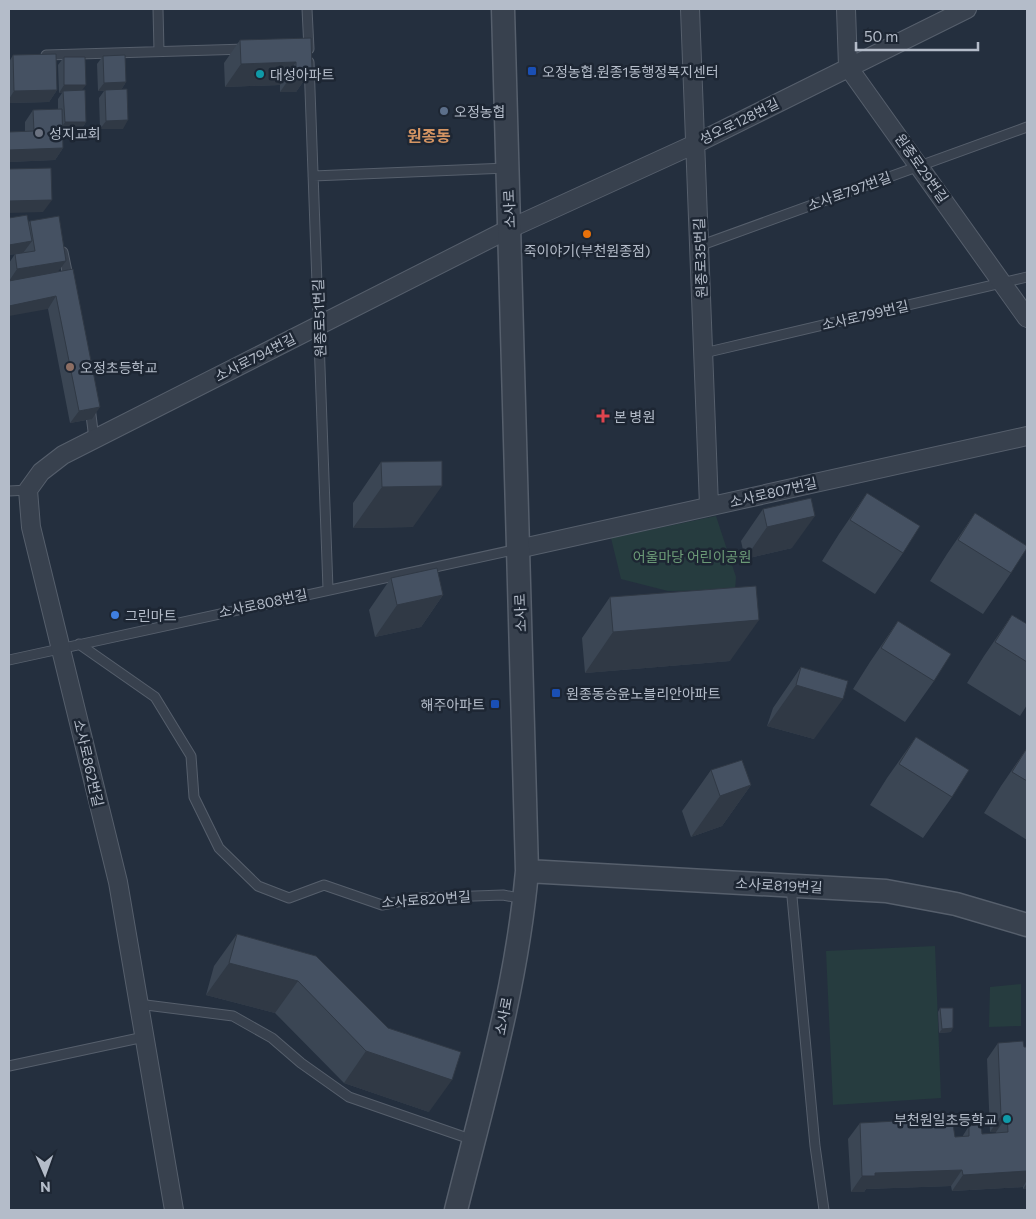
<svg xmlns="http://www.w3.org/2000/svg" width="1036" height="1219" font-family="Commissioner,'Noto Sans KR',sans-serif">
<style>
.green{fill:#263c3f}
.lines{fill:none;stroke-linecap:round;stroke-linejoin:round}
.service-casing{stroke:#565f6c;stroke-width:11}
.minor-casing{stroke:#565f6c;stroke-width:20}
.tertiary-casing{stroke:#565f6c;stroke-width:25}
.service{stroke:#38414e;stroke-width:9}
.minor{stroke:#38414e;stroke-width:18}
.tertiary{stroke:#38414e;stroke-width:22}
.wall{fill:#3b4654}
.shaded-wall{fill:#303945}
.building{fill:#455162;stroke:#303945}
.transit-dot{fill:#1a4fb4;stroke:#1d2633;stroke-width:2}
.culture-dot{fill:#0f9aa8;stroke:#1d2633;stroke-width:2}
.service-dot{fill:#5c6f8a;stroke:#1d2633;stroke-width:2}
.worship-dot{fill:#6b7280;stroke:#1d2633;stroke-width:2}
.food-dot{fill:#e8710a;stroke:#1d2633;stroke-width:2}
.education-dot{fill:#8d6e63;stroke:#1d2633;stroke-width:2}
.health-dot{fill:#e0444e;stroke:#1d2633;stroke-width:2}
.shop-dot{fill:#3f7fe0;stroke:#1d2633;stroke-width:2}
.labels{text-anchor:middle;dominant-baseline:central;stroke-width:5;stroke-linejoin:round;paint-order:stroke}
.poi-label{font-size:14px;fill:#b4bcc9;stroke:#1d2633;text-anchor:start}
.street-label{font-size:14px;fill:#b4bcc9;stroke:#1d2633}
.park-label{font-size:14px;fill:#6b9a76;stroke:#1d2633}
.quarter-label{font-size:16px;font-weight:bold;fill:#d59563;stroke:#1d2633}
</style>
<rect width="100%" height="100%" fill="#242f3e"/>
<path class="green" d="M 716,516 L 736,577 L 735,590 L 668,591 L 621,579 L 611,538 Z
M 935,946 L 941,1098 L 833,1105 L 826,951 Z
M 1021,984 L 1021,1026 L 989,1027 L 990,987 Z"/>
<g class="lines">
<g class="service-casing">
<path id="service" d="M 158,9 L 159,51
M 307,9 L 309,49
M 46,55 L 246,49
M 309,62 L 328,589
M 313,176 L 507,168
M 699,246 L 1027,127
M 63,252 L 69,281
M 704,353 L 1027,277
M 90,407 L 94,439
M 9,491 L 28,490
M 79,644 L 155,697 L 191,756 L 194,797 L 219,848 L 258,886 L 289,898 L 324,885 L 382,905 L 418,898 L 503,895 L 524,899
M 9,660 L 518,549
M 791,886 L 815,1146 L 824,1210
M 138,1004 L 233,1016 L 272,1038 L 301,1063 L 349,1097 L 473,1140
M 9,1066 L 144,1037"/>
</g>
<g class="minor-casing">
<path id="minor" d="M 690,9 L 709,506
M 846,9 L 848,67 L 1027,318
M 518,549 L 1027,436
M 174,1210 L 118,882 L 31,527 L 28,490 L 41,472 L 63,455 L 509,229 L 695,144 L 967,9"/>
</g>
<g class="tertiary-casing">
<path id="tertiary" d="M 527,871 L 886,891 L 956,904 L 1027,925
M 456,1210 C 484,1098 517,986 527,871 L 503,9"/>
</g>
<use href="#service" class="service"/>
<use href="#minor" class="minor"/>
<use href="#tertiary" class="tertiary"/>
</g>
<path class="wall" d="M 240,40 L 312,69 L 296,92 L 280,92 L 280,85 L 225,87 L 224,63 Z
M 13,55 L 57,90 L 49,102 L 9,103 L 9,62 Z
M 103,56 L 126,82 L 121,90 L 123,129 L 100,129 L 99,98 L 104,91 L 98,91 L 97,64 Z
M 64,57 L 81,90 L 86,122 L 81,130 L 62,130 L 63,148 L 55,160 L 9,162 L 9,132 L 25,132 L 25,122 L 33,110 L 58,109 L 58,99 L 62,93 L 59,93 L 58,65 Z
M 9,218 L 28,223 L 30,221 L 58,272 L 92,419 L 70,423 L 48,309 L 25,278 L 9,281 L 9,263 L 15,254 L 9,255 Z
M 381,462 L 413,527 L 353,528 L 353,503 Z
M 867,493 L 903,553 L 875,594 L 822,561 L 839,534 Z
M 763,509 L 792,548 L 745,559 L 741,541 Z
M 975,513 L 1011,573 L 983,614 L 930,581 L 947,554 Z
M 391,578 L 443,595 L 421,627 L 375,637 L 369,610 Z
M 610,597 L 730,661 L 585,673 L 582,638 Z
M 1012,615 L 1027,624 L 1027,705 L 1020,716 L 967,683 L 984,656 Z
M 898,621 L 934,681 L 905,722 L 853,689 L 870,662 Z
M 801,667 L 814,739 L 767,726 L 773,708 Z
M 916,737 L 952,797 L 923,838 L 870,805 L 887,778 Z
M 1027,748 L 1027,840 L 984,813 L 1001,786 Z
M 711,770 L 751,785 L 722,826 L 691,837 L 682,811 Z
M 237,934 L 316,956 L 429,1112 L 344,1083 L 275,1013 L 206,995 L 214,966 Z
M 940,1008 L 951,1032 L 939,1033 L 938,1012 Z
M 998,1043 L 1024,1047 L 1027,1047 L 1027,1046 L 1027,1189 L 1023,1189 L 1023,1187 L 952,1191 L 951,1186 L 866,1189 L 864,1192 L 851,1192 L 848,1139 L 860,1123 L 955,1137 L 962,1137 L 969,1126 L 982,1134 L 996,1133 L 996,1132 L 990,1132 L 987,1059 Z"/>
<path class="shaded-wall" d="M 296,62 L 280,85 L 225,87 L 241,64 Z
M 296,69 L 312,69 L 296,92 L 280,92 Z
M 126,82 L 121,90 L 98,91 L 104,83 Z
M 64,85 L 86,85 L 80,93 L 63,91 L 62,93 L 59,93 Z
M 57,90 L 49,102 L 9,103 L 9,99 L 14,91 Z
M 128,120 L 123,129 L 100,129 L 106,121 Z
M 65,122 L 86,122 L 81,130 L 59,131 Z
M 63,148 L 55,160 L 9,162 L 9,150 Z
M 52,200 L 43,212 L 9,213 L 9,201 Z
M 32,241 L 23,253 L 9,255 L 9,245 Z
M 66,261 L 57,273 L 9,281 L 17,269 Z
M 56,296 L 48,309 L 9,316 L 9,306 Z
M 100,407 L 92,419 L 70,423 L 79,411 Z
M 442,486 L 413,527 L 353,528 L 382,487 Z
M 815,516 L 792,548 L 745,559 L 767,527 Z
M 443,595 L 421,627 L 375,637 L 397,605 Z
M 759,620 L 730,661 L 585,673 L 613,632 Z
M 796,685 L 843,699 L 814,739 L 767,726 Z
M 751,785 L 722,826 L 691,837 L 720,796 Z
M 229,963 L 298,981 L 275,1013 L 206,995 Z
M 953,1028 L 951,1032 L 939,1033 L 942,1029 Z
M 366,1051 L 452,1080 L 429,1112 L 344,1083 Z
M 1001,1116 L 1007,1116 L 996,1132 L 990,1132 Z
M 962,1170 L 951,1186 L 866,1189 L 864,1192 L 851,1192 L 862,1176 L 875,1173 Z
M 1027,1171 L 1027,1180 L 1023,1187 L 952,1191 L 963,1175 Z
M 1027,1183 L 1027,1189 L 1023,1189 Z"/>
<path class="building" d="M 311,38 L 312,69 L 296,69 L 296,62 L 241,64 L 240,40 Z
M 56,54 L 57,90 L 14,91 L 13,55 Z
M 125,55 L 126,82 L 104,83 L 103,56 Z
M 64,57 L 85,57 L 86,85 L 64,85 Z
M 127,89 L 128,120 L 106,121 L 105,90 Z
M 85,90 L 86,122 L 65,122 L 63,91 Z
M 62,109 L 63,148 L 9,150 L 9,132 L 34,131 L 33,110 Z
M 51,168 L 52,200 L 9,201 L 9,169 Z
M 27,215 L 32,241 L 9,245 L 9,218 Z
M 59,216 L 66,261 L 17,269 L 15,254 L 35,251 L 30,221 Z
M 73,269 L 100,407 L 79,411 L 56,296 L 9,306 L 9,281 Z
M 442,461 L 442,486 L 382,487 L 381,462 Z
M 867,493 L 920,526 L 903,553 L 850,520 Z
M 811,498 L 815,516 L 767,527 L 763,509 Z
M 975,513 L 1027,546 L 1027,548 L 1011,573 L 958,540 Z
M 437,568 L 443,595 L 397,605 L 391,578 Z
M 756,586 L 759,620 L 613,632 L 610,597 Z
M 1012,615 L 1027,624 L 1027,662 L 995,642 Z
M 898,621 L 951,654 L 934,681 L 881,648 Z
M 801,667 L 848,681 L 843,699 L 796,685 Z
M 916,737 L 969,770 L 952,797 L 899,764 Z
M 1027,748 L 1027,781 L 1012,772 Z
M 742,760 L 751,785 L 720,796 L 711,770 Z
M 237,934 L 316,956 L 388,1028 L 461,1052 L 452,1080 L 366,1051 L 298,981 L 229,963 Z
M 940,1008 L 953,1008 L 953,1028 L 942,1029 Z
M 1023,1041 L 1024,1047 L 1027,1047 L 1027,1171 L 963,1175 L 962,1170 L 875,1173 L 875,1176 L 862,1176 L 860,1123 L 952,1118 L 955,1137 L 969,1136 L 969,1126 L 981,1124 L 982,1134 L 1008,1132 L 1007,1116 L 1001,1116 L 998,1043 Z"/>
<g class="transit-dot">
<rect x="527" y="66" width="10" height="10" rx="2.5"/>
<rect x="551" y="688" width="10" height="10" rx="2.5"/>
<rect x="490" y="699" width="10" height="10" rx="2.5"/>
</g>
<g class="culture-dot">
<circle cx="260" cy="74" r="5"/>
<circle cx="1007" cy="1119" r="5"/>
</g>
<circle class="service-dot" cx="444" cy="111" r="5"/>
<circle class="worship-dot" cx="39" cy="133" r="5"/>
<circle class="food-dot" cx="587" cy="234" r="5"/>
<circle class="education-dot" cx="70" cy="367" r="5"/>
<path class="health-dot" d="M600.5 408.5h5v5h5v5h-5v5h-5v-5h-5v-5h5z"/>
<circle class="shop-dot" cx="115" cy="615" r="5"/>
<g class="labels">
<g class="poi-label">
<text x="542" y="71">오정농협.원종1동행정복지센터</text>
<text x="270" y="74">대성아파트</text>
<text x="454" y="111">오정농협</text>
<text x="49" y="133">성지교회</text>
<text x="587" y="250" text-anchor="middle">죽이야기(부천원종점)</text>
<text x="80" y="367">오정초등학교</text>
<text x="614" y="416">본 병원</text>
<text x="125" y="615">그린마트</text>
<text x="566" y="693">원종동승윤노블리안아파트</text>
<text x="485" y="704" text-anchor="end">해주아파트</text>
<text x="997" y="1119" text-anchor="end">부천원일초등학교</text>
</g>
<g class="street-label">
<text transform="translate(739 121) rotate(-26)">성오로128번길</text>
<text transform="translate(922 168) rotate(55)">원종로29번길</text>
<text transform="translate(849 191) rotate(-20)">소사로797번길</text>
<text transform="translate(509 209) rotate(-92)">소사로</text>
<text transform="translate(700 258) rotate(-92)">원종로35번길</text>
<text transform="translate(865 315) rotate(-13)">소사로799번길</text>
<text transform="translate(319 318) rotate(-92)">원종로51번길</text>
<text transform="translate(255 357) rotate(-27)">소사로794번길</text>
<text transform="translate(773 492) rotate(-13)">소사로807번길</text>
<text transform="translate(263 603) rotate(-12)">소사로808번길</text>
<text transform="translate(520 613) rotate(-92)">소사로</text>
<text transform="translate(89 763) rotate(77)">소사로862번길</text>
<text transform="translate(779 885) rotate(3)">소사로819번길</text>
<text transform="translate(426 899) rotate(-4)">소사로820번길</text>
<text transform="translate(503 1016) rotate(-79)">소사로</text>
</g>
<g class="park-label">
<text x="692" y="556">어울마당 어린이공원</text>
</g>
<g class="quarter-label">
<text x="429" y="135">원종동</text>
</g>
</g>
<rect width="1036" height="1219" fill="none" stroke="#b4bcc9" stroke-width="20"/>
<g transform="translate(45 1174) rotate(178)" stroke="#1d2633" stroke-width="4" paint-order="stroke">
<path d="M0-4L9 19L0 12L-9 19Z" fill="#b4bcc9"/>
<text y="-8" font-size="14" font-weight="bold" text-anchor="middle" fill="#b4bcc9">N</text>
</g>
<path d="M856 42v8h122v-8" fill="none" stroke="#b4bcc9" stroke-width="2.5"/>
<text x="864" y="42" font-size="15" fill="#b4bcc9" stroke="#1d2633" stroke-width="4" paint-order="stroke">50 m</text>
</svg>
